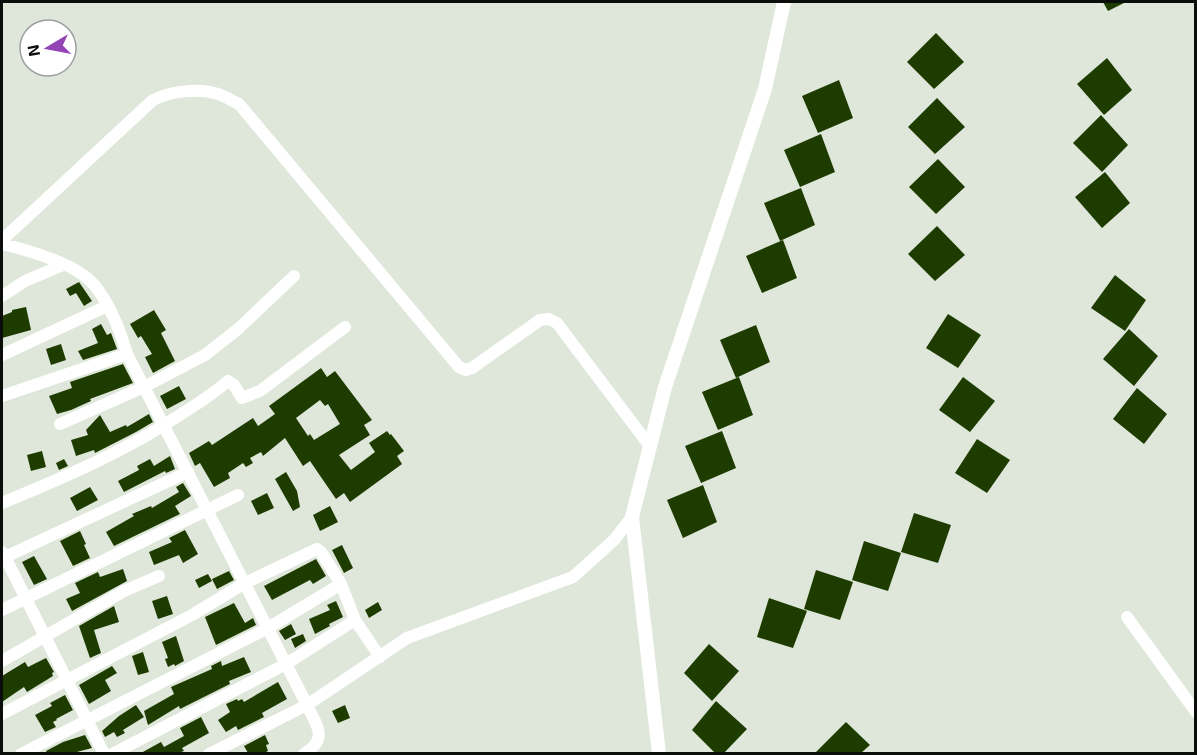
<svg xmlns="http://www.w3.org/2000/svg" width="1197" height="755" font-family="'Exo 2',sans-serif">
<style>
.building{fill:#1e3c00;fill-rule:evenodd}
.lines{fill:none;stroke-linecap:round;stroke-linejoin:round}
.minor{stroke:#fff;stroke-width:12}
.tertiary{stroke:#fff;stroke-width:14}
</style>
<rect width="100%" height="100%" fill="#dee7d9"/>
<path class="building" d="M 1103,2 L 1126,2 L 1108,11 Z
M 936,33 L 964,62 L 934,89 L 907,62 Z
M 1107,58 L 1132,90 L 1104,115 L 1077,84 Z
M 839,80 L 853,118 L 818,133 L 802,96 Z
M 937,98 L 965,127 L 935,154 L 908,127 Z
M 1101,115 L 1128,145 L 1102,172 L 1073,143 Z
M 821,134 L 835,172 L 800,187 L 784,150 Z
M 938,159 L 965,187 L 936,214 L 909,187 Z
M 1105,172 L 1130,203 L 1102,228 L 1075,197 Z
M 801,188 L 815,225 L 780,241 L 764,203 Z
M 937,226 L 965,255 L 935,281 L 908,254 Z
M 783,240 L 797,278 L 762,293 L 746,256 Z
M 1115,275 L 1146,300 L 1125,331 L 1091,308 Z
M 79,282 L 92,301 L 84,306 L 76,293 L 70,296 L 66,289 Z
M 26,307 L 31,330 L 2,338 L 2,316 L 12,312 L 12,310 Z
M 154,310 L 166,330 L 161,333 L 175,361 L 153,373 L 145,357 L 152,354 L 141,336 L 138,338 L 130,324 Z
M 948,314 L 981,335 L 958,368 L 926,348 Z
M 101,324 L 107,335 L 111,333 L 117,349 L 83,360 L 78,351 L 98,343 L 92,329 Z
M 756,325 L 770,362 L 736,378 L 720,340 Z
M 1129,329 L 1158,356 L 1134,386 L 1103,359 Z
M 61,344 L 66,360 L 51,365 L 46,349 Z
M 123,364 L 133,383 L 90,399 L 91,401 L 71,410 L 57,414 L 49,396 L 72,388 L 70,382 Z
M 321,368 L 327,377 L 335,371 L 372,420 L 364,425 L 370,435 L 339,455 L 351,470 L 375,452 L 369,443 L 387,431 L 390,435 L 391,434 L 404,451 L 397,456 L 402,464 L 350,502 L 344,493 L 336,499 L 310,461 L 303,466 L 285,438 L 263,456 L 261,452 L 250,458 L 253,463 L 246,467 L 243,463 L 228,473 L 230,478 L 214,487 L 200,463 L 195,466 L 189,453 L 209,441 L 212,445 L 253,418 L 258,426 L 275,414 L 269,406 ZM 320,400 L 325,406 L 328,404 L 340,424 L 314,440 L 310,434 L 308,436 L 296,418 Z
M 739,377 L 753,415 L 718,430 L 702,392 Z
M 963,377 L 995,401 L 970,432 L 939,410 Z
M 179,386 L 186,399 L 167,409 L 160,396 Z
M 1137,388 L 1167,414 L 1144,444 L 1113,419 Z
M 149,414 L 153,422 L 136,432 L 95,453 L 94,450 L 76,456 L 71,440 L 88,435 L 86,430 L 100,415 L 110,432 L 126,425 L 127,427 Z
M 722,431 L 736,468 L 701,483 L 685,446 Z
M 977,439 L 1010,460 L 987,493 L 955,473 Z
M 42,451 L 46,467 L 31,471 L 27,455 Z
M 170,456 L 175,469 L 166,473 L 165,471 L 124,492 L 118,481 L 139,470 L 137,466 L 150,459 L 154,466 Z
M 64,459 L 68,466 L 59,470 L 56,463 Z
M 286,472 L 297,491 L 300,507 L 293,511 L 275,479 Z
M 183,483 L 191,496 L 175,506 L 180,514 L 114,546 L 106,532 L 134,516 L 132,514 L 151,506 L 152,508 L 179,492 L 176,487 Z
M 703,485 L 717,522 L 683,538 L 667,500 Z
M 90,487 L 98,500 L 77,511 L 70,498 Z
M 267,493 L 274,508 L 258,515 L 251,501 Z
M 330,506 L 338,522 L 320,531 L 313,515 Z
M 914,513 L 951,525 L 938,563 L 901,552 Z
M 185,530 L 198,554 L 183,563 L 179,555 L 154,565 L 149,552 L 172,542 L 169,538 Z
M 80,531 L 86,544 L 84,545 L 90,558 L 73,566 L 60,541 Z
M 864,541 L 901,553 L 888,591 L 852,580 Z
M 342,545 L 353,568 L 344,573 L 332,550 Z
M 34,556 L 47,579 L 34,585 L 22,562 Z
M 316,559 L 326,576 L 313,584 L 310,580 L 272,600 L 264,586 Z
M 123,569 L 127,581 L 72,611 L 66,599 L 80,593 L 75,583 L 98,572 L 100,577 Z
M 816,570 L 853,582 L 840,620 L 804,609 Z
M 229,571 L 234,580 L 217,589 L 212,579 Z
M 208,574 L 212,581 L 199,588 L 195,580 Z
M 167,596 L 173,614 L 158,619 L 152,601 Z
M 769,598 L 807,611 L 793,648 L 757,637 Z
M 336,601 L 343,617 L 329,624 L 330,626 L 315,634 L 309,619 L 330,610 L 327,605 Z
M 378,602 L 382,610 L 369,618 L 365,610 Z
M 234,603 L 245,623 L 253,618 L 256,625 L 216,645 L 205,617 Z
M 114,606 L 119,622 L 94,630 L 101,653 L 90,658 L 79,626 Z
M 291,624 L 296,634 L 285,640 L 279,631 Z
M 303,634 L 306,641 L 295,648 L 291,639 Z
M 176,636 L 184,661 L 175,666 L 174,664 L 168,667 L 165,659 L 168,658 L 162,642 Z
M 709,644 L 739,671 L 712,701 L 684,673 Z
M 143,652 L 149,672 L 138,675 L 132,656 Z
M 244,657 L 251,672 L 229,681 L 230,684 L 180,709 L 179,706 L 148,725 L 144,711 L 174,694 L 171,687 L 212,669 L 211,666 L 221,661 L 222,666 Z
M 46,658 L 54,672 L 52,673 L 53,676 L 27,692 L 24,687 L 2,702 L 2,676 L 25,662 L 28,667 Z
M 112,666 L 117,673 L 105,680 L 111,691 L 89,704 L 79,685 Z
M 278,682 L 287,699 L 262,713 L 264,717 L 238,730 L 236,726 L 226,732 L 218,720 L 230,712 L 226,704 L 237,699 L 238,701 L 242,699 L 244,702 Z
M 65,695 L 73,710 L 56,719 L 57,720 L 53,722 L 56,727 L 45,732 L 35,715 L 52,706 L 50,703 Z
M 716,701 L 747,729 L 724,753 L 715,753 L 692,730 Z
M 136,705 L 144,717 L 123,730 L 125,733 L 117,737 L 114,732 L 105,737 L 102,731 L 119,716 Z
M 345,705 L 350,718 L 338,723 L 332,711 Z
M 201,717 L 209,733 L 182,748 L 184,751 L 178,753 L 141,753 L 161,742 L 164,747 L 184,736 L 180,728 Z
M 846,722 L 870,745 L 861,753 L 815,753 Z
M 85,735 L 92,748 L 73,753 L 47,753 L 46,751 L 63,742 Z
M 265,735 L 269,744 L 266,745 L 268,751 L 264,753 L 248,753 L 244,746 Z"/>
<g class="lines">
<path class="minor" d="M 2,240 L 153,100 C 171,91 198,88 218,94 C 225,96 232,101 239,104 L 459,367 L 466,370 L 472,368 L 540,320 L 549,319 L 557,323 L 649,445
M 2,244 C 28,250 78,264 95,286 C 111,306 120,330 127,354
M 2,296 L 25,281 L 63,265
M 2,355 L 107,306
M 2,396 L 127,354 L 307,705 L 407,638 L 573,577 L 614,540 L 632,517
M 60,424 L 144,387 L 205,355 L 238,329 L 294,276
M 2,503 C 65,477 126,451 183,413 C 199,403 214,393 228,381 L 234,385 L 242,398 L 260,391 L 345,327
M 2,552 L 5,557 L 188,472
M 2,558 L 5,557 L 104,754
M 2,610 L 238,495
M 1127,617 L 1196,712
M 2,661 L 124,591 L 159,576
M 2,714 L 192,615 L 245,583 L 317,549 L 321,552 L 341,584 L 355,620 L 380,657
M 21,754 L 268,628 L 341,584
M 112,754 L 286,664 L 355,620
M 209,754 L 307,705 C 317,727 329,738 304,754"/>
<path class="tertiary" d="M 659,754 L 632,517 L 665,387 L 765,89 L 784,2"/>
</g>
<rect width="1197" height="755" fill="none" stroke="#0a0d09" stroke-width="6"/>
<g transform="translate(48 48) rotate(260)"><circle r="28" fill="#ffffff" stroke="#9d9e9d" stroke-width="1.5"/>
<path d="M0-4.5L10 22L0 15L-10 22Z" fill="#9345b6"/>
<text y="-9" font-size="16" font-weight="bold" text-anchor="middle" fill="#0a0d09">N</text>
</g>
</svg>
